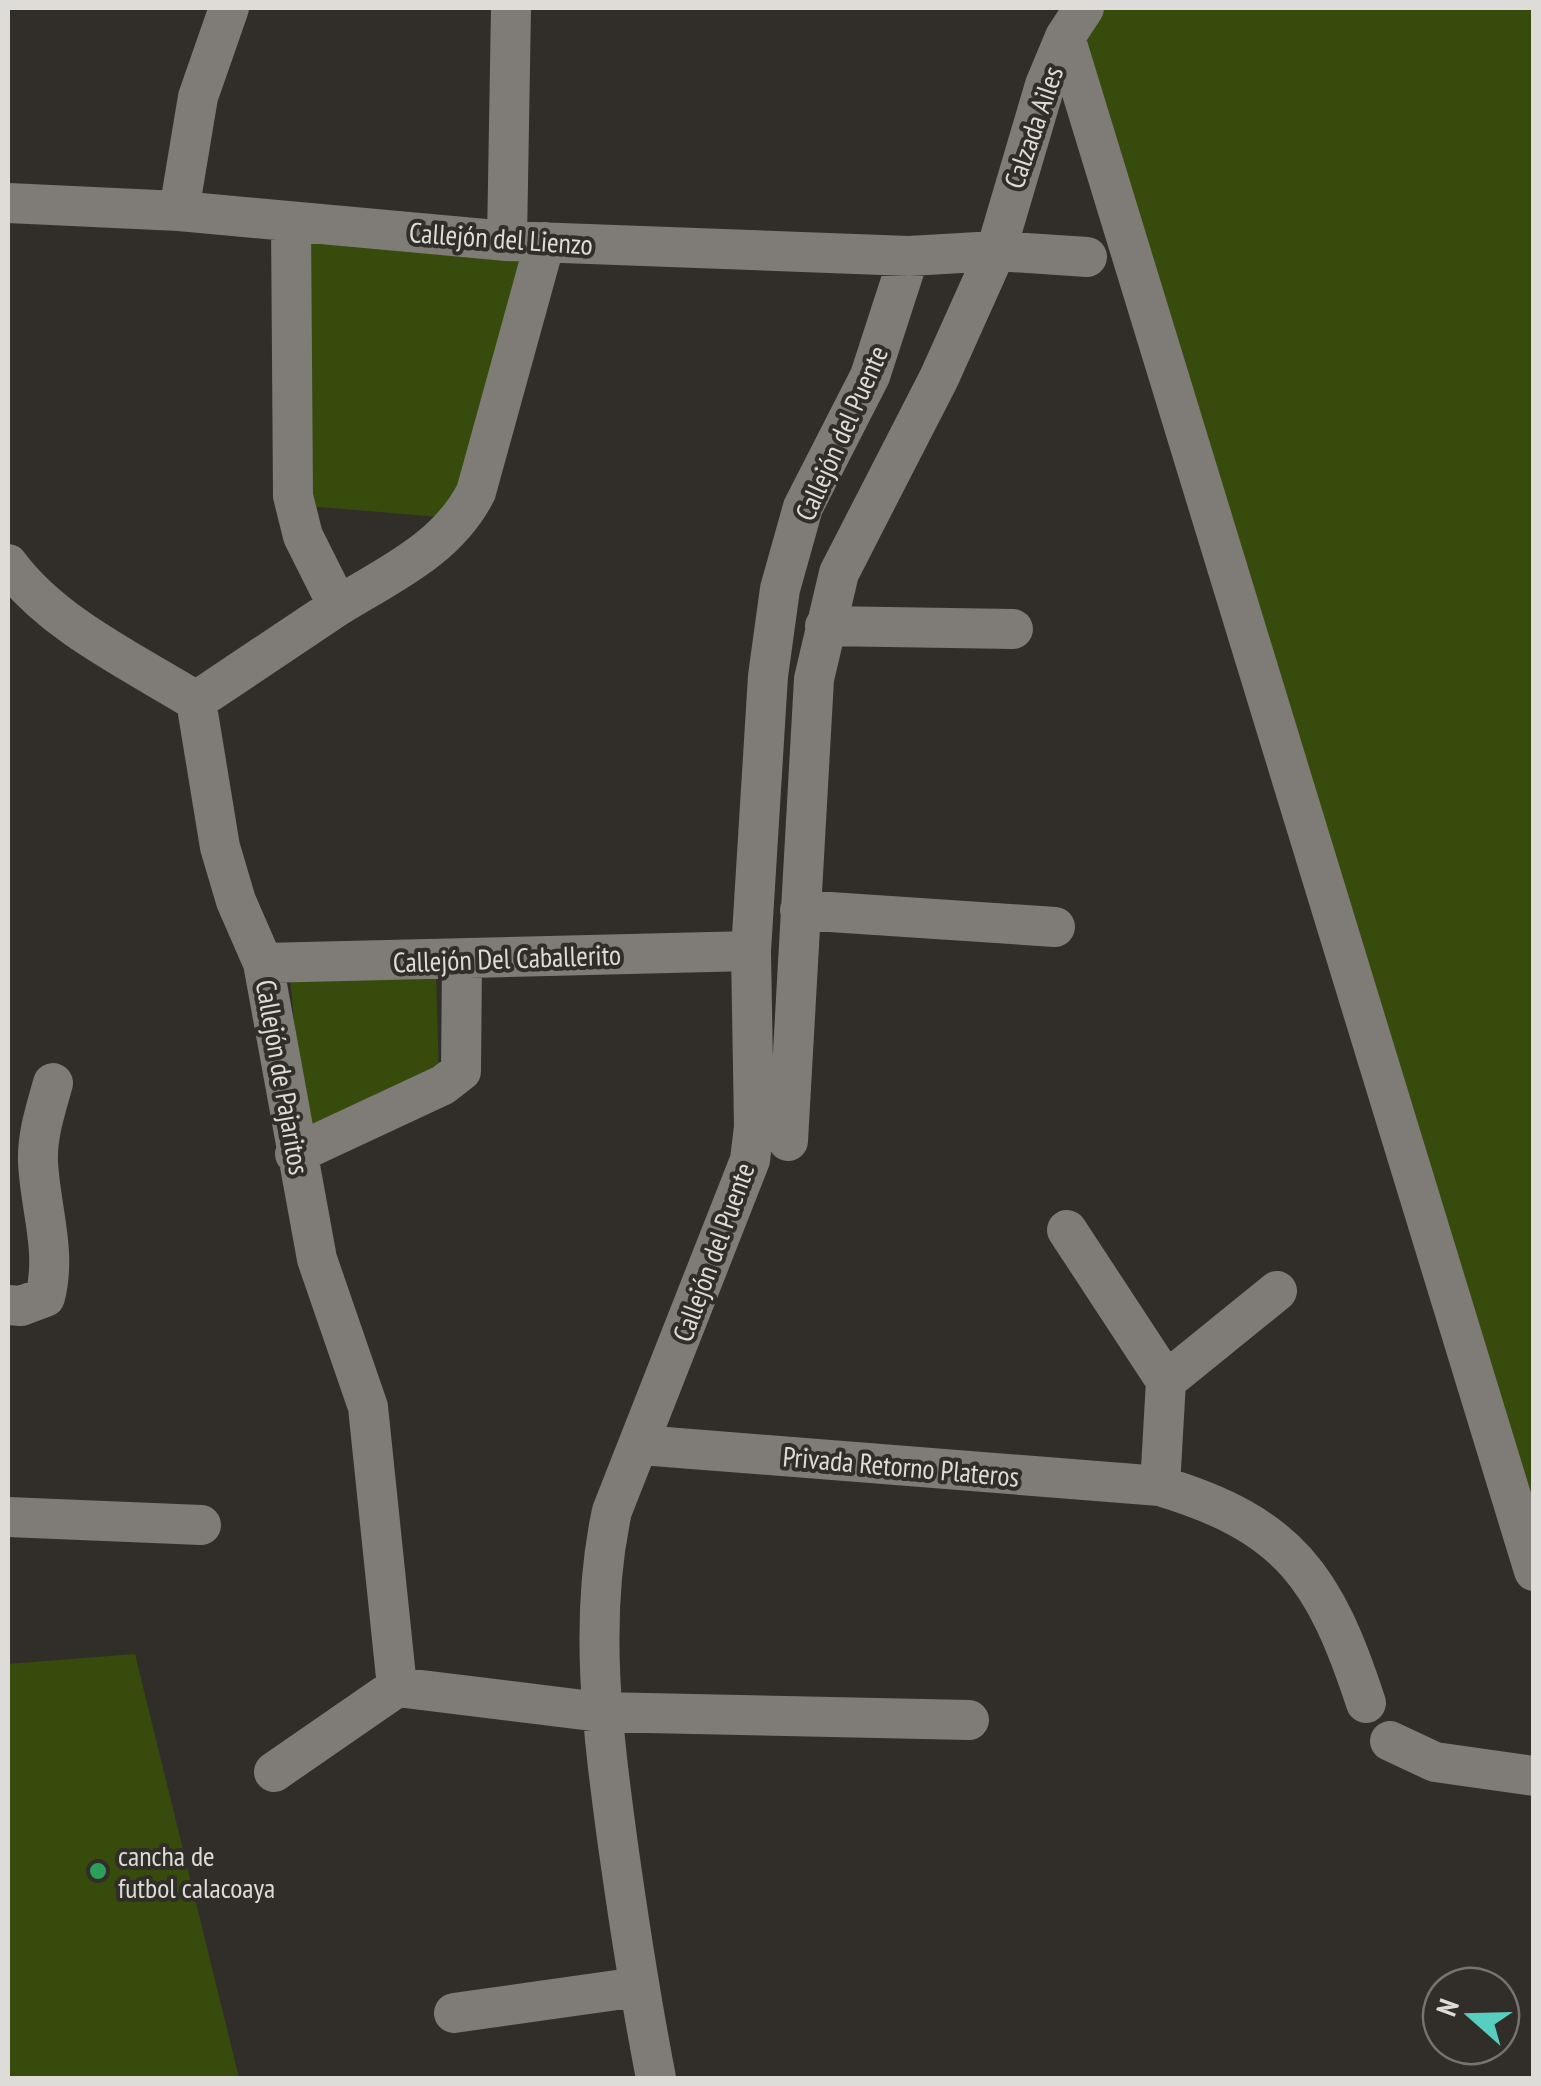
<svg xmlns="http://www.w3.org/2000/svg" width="1541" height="2086" font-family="'PT Sans Narrow',sans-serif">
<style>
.green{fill:#374b0d}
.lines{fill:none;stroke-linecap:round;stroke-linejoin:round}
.street{stroke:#7f7b77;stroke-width:40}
.leisure-dot{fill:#2e9e5b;stroke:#312e2a;stroke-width:4}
.labels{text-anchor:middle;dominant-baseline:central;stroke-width:8;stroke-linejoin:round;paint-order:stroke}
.street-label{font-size:28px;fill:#dedcd9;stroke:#312e2a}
.poi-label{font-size:28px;fill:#dedcd9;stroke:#312e2a;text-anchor:start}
</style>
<rect width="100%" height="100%" fill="#312e2a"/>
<path class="green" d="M 1099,8 L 1533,8 L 1533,1569 L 1071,38 Z
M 308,230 L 530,245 L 452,518 L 307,506 Z
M 436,973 L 439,1079 L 305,1139 L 290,977 Z
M 135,1654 L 239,2078 L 8,2078 L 8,1664 Z"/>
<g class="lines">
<path class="street" d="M 1065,37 L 1534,1571
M 8,203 L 179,211 L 507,241 L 909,256 L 996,251 L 1087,257
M 179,211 L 198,97 L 229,8
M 507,241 L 511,8
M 8,564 C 53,625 133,662 196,701 L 220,847 L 236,901 L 263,963 L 317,1259 L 368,1407 L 397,1687
M 338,606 C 390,574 447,549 476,492 L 545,242
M 825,626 L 1013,629
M 196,701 L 338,606 L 303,536 L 293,496 L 291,222
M 800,910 L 1055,927
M 263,963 L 751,951
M 788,1141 L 814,679 L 839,573 L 939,378 L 996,251 L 1045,85 L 1065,37 L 1084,8
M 295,1154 L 443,1085 L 461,1071 L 462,961
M 1067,1230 L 1166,1381
M 1277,1291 L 1166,1381 L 1160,1486 C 1290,1525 1325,1578 1366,1703
M 8,1305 L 21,1306 L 45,1297 C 57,1252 40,1207 38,1162 C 37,1134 46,1109 53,1083
M 641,1445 L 1160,1486
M 8,1517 L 201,1525
M 1390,1741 L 1435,1762 L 1534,1776
M 274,1772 L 397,1687 L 600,1712 L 969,1720
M 454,2013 L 638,1987
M 656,2078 C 641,2001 629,1923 618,1845 C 603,1734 588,1621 612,1511 L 750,1160 L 754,1127 L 751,951 L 768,676 L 780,589 L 803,507 L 870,376 L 909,256"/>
</g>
<circle class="leisure-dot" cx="98" cy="1871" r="10"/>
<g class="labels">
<g class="street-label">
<text transform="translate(1033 127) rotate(-71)">Calzada Ailes</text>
<text transform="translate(501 238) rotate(4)">Callejón del Lienzo</text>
<text transform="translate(841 433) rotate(-66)">Callejón del Puente</text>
<text transform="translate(507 958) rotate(-2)">Callejón Del Caballerito</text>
<text transform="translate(283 1077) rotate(80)">Callejón de Pajaritos</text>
<text transform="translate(713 1252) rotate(-70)">Callejón del Puente</text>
<text transform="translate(901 1466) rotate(5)">Privada Retorno Plateros</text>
</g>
<g class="poi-label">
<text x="118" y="1855">cancha de<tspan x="118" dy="32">futbol calacoaya</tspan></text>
</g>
</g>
<rect width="1541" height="2086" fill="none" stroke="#dedcd9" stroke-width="20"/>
<g transform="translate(1471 2016) rotate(290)"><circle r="48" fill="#312e2a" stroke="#767470" stroke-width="2.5"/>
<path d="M0-8L18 38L0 25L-18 38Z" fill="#58cec0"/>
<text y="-15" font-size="28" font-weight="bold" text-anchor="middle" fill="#dedcd9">N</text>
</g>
</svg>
